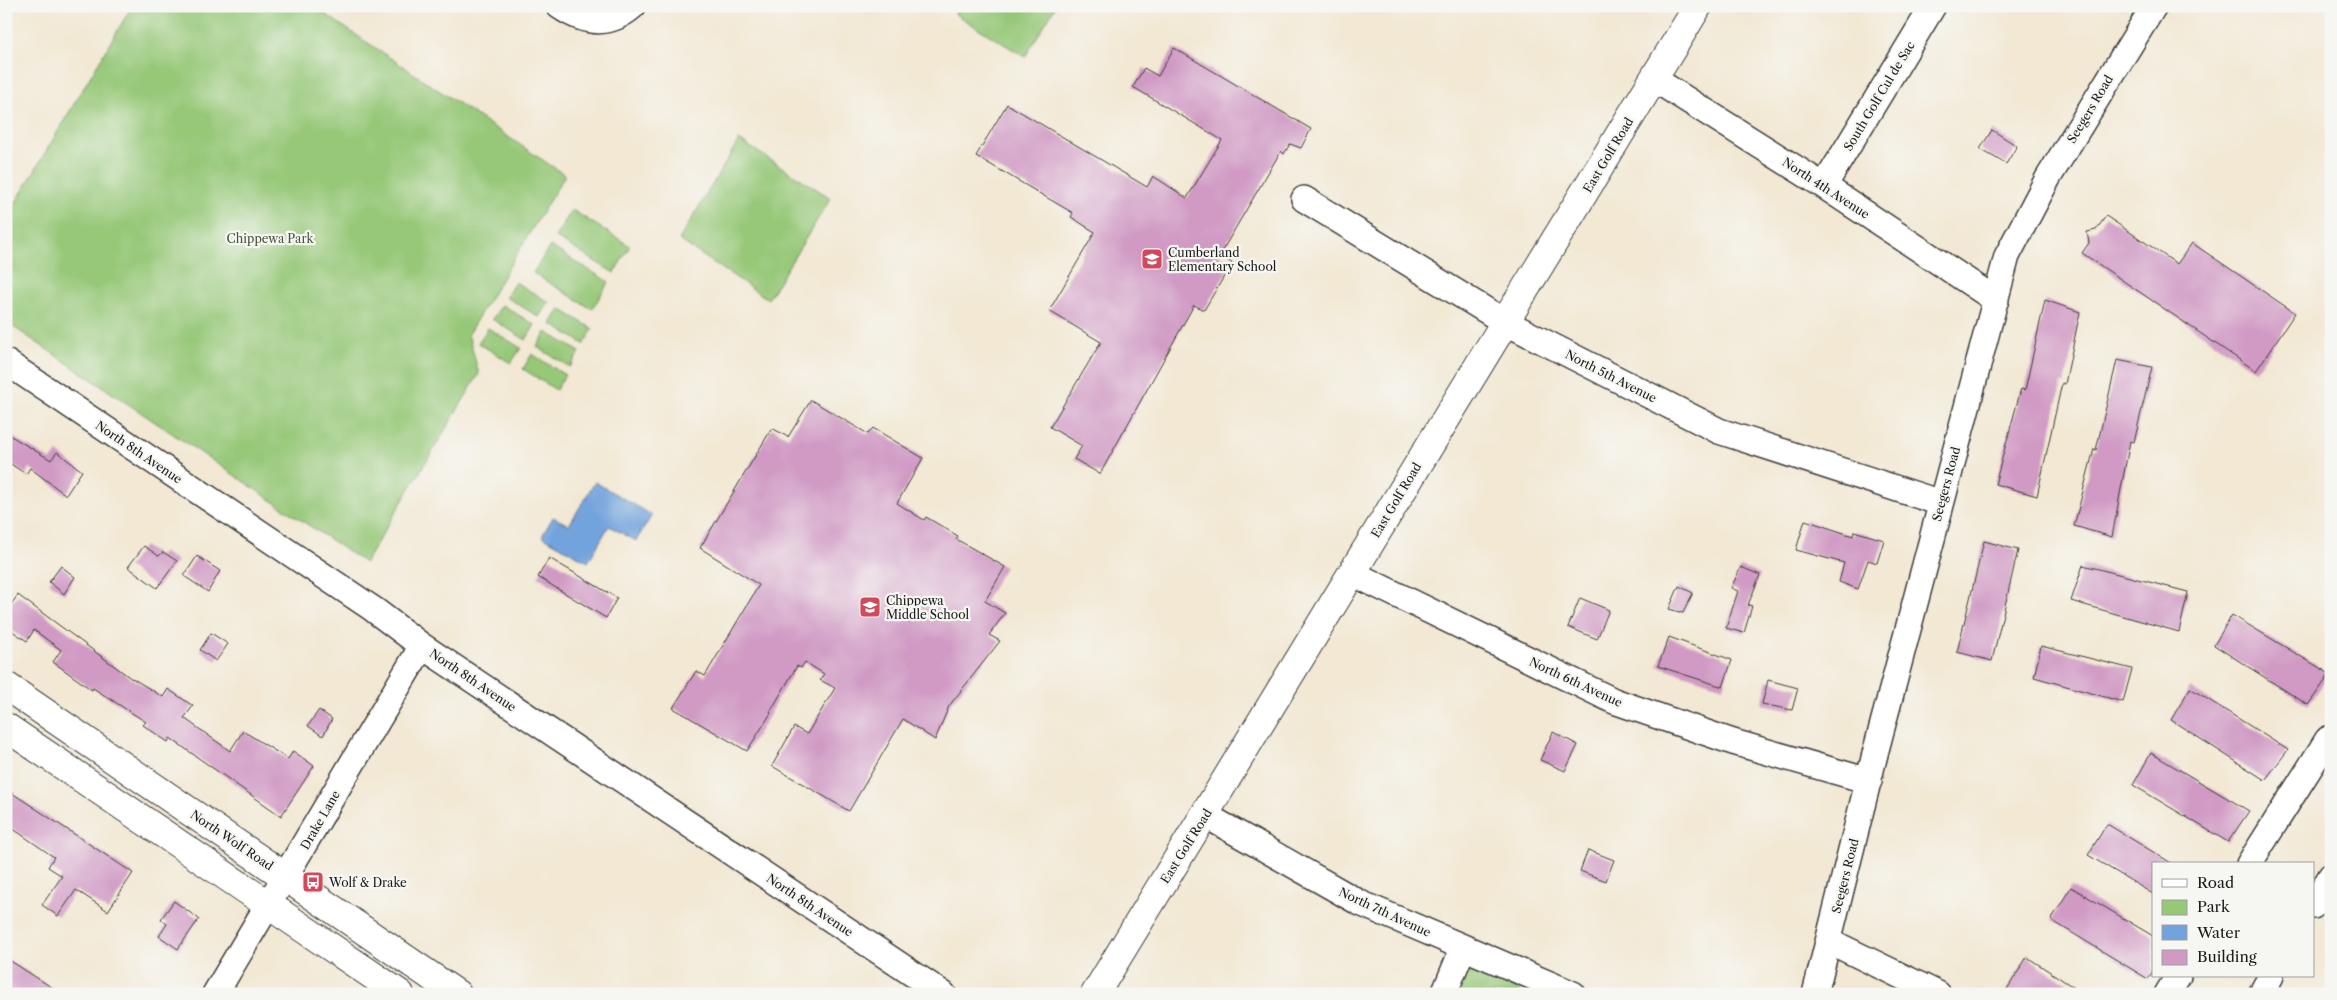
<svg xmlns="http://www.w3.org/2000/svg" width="2337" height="1000" font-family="'Libre Caslon Text',serif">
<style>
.green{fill:#96c878;stroke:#59724a}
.water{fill:#73a3dd;stroke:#48607c}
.building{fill:#d09ac4}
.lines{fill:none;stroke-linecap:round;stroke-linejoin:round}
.minor-casing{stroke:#3c3b37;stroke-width:28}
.major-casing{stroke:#3c3b37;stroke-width:30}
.minor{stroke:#fff;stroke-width:25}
.major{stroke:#fff;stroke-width:28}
.labels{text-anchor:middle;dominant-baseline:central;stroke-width:4.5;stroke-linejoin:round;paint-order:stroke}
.street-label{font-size:12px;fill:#1c1c1c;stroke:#f6f6f2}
.park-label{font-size:12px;fill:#47583c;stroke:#f6f6f2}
.poi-label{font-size:12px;fill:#1c1c1c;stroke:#f6f6f2;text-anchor:start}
</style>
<rect width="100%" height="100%" fill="#f6f6f2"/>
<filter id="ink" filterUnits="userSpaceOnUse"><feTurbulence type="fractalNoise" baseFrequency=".02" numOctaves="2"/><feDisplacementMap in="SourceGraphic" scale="10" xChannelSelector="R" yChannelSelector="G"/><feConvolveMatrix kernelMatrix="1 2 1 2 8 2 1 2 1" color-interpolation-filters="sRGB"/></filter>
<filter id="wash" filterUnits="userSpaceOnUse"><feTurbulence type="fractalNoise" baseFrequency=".0096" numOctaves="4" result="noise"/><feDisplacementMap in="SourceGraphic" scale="20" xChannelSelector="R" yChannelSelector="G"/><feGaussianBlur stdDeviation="1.12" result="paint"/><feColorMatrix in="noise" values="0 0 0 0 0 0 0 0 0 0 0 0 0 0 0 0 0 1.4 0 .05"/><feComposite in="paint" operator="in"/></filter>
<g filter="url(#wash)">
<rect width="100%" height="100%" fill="#f2e8d3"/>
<path class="green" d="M 132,6 L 313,6 L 565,175 L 468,334 L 479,374 L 365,563 L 6,322 L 6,219 Z
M 960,6 L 1056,6 L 1025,57 L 955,14 Z
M 739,140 L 831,198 L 768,299 L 679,240 Z
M 572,210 L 630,246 L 614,273 L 555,237 Z
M 550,246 L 609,282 L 592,309 L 533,273 Z
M 515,282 L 549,302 L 539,317 L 506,297 Z
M 502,305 L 535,325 L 526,340 L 492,319 Z
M 560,309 L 593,329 L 584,344 L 551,324 Z
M 488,328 L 521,348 L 511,363 L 478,343 Z
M 546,332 L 580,352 L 570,367 L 537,347 Z
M 532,354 L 565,375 L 556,390 L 523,369 Z
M 1466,970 L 1520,990 L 1518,994 L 1457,994 Z"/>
<path class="water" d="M 595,482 L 652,515 L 636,541 L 609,526 L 588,562 L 542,536 L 553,517 L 569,525 Z"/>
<g id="blocks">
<path class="building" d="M 1174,48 L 1311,129 L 1301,148 L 1290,144 L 1284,154 L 1281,151 L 1219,256 L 1232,263 L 1204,310 L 1194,305 L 1100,474 L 1074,459 L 1082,446 L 1050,427 L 1101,342 L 1049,311 L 1095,232 L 1071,217 L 1073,213 L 976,156 L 1007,104 L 1147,187 L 1153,176 L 1187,198 L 1222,140 L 1133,87 L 1144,68 L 1158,76 Z
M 1992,130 L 2017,146 L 2006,164 L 1980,149 Z
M 2106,216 L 2177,264 L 2192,243 L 2295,313 L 2256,371 L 2082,253 L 2089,243 L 2087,232 L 2096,230 Z
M 2045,300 L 2080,312 L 2065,384 L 2062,383 L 2037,496 L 1995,484 L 2021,389 L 2025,390 Z
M 2117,360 L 2152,367 L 2134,442 L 2130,441 L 2112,537 L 2074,526 L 2094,449 L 2096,450 Z
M 811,400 L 868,434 L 873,428 L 923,458 L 897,503 L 924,520 L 926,517 L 958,536 L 956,539 L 1005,567 L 985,601 L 1005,613 L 989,635 L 1000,641 L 949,706 L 935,740 L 903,719 L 849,811 L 772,766 L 794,727 L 807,734 L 835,688 L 820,680 L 824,674 L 805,662 L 801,668 L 797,666 L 770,712 L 771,713 L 747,751 L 673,708 L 696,671 L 705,676 L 759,585 L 700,548 L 772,428 L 788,437 Z
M 6,433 L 51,460 L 57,452 L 82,471 L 66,495 L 30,468 L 26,474 L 6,461 Z
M 1805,520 L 1853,536 L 1854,531 L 1884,540 L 1877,563 L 1868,560 L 1858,589 L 1839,582 L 1844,563 L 1796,550 Z
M 1984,541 L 2018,550 L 1992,661 L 1957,652 Z
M 144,546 L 159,556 L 163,552 L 177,561 L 157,588 L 128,567 Z
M 197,556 L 220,571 L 208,592 L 184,576 Z
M 549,558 L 617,598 L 606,618 L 538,577 Z
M 2083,565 L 2188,592 L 2179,632 L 2071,601 Z
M 61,566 L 75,577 L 64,594 L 49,582 Z
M 1741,567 L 1760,575 L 1748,605 L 1752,606 L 1744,633 L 1726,628 L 1738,591 L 1731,588 Z
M 1679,586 L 1693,593 L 1683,613 L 1669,609 Z
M 18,595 L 132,679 L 132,678 L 163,697 L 168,689 L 193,706 L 184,718 L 230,751 L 243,731 L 288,759 L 293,751 L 314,766 L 281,816 L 170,738 L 168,742 L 143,725 L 146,722 L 93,688 L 92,690 L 53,662 L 61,650 L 34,630 L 27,641 L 6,627 L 6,611 Z
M 1580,598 L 1609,610 L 1597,639 L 1568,627 Z
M 2232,615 L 2330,674 L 2308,705 L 2214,645 Z
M 211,633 L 228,644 L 216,661 L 200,650 Z
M 1669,637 L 1732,660 L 1723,687 L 1658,666 Z
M 2041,646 L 2132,669 L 2123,702 L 2034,677 Z
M 1768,680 L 1798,688 L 1792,710 L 1762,704 Z
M 2190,688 L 2288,750 L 2265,780 L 2171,720 Z
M 319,710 L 332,719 L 323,736 L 308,726 Z
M 1553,732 L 1578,745 L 1565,771 L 1540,760 Z
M 2151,753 L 2249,811 L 2228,842 L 2133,785 Z
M 6,789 L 133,873 L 108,911 L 76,890 L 58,916 L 42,905 L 62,876 L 48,867 L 54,857 L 6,824 Z
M 2107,824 L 2173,864 L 2153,864 L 2153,894 L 2088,855 Z
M 1588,850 L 1614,860 L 1606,881 L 1580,871 Z
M 2071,887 L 2153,936 L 2153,971 L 2148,979 L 2051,920 Z
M 174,901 L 199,919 L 178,949 L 159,936 L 167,924 L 161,919 Z
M 2027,957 L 2084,994 L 2004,994 Z
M 6,958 L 62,994 L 6,994 Z"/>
</g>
</g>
<g filter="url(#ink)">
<use href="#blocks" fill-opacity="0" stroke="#3c3b37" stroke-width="1"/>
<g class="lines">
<g class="minor-casing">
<path id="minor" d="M 559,6 C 585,24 609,27 633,6
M 1654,79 L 1824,186 L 1996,300
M 1824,186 L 1933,6
M 1304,199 L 1505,322 L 1719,431 L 1941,503
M 6,362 L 373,609 L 422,646 L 943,994
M 1352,573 L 1614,701 L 1733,742 L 1869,781
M 1205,815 L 1360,903 L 1573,994
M 2249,864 L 2328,739 L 2331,738
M 2313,906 L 2331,876
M 1829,941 L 1938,994
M 215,994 L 422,646
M 1444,994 L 1463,948
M 1815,994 L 1876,750 L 2007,256 L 2048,178 L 2154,6
M 2167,994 L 2178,976
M 2261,994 L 2271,976"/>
</g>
<g class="major-casing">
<path id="major" d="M 6,686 L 457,994
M 6,727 L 400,994
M 1095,994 L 1698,6"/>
</g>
<use href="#minor" class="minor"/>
<use href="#major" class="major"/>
</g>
</g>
<defs>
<g id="school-square" transform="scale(1.125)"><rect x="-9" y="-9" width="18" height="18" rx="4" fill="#d1495b" stroke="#f6f6f2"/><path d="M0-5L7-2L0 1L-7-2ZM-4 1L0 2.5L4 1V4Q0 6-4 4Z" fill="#fff"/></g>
<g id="bus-square" transform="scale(1.125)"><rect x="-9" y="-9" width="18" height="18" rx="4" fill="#d1495b" stroke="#f6f6f2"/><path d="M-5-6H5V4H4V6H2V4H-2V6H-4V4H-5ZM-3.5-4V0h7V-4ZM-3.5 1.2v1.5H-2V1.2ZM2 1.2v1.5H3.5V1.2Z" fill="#fff"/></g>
</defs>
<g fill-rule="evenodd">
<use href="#school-square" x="1152" y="259"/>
<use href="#school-square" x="870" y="607"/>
<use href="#bus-square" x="313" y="882"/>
</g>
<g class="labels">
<g class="street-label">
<text transform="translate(1879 96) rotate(-59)">South Golf Cul de Sac</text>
<text transform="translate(2090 109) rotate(-59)">Seegers Road</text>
<text transform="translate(1608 155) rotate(-59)">East Golf Road</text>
<text transform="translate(1826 188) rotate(33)">North 4th Avenue</text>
<text transform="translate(1611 376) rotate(27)">North 5th Avenue</text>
<text transform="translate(139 452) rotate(34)">North 8th Avenue</text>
<text transform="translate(1946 484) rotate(-75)">Seegers Road</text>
<text transform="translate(1396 500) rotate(-59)">East Golf Road</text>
<text transform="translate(473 680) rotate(34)">North 8th Avenue</text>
<text transform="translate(1576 682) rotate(25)">North 6th Avenue</text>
<text transform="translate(320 820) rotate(-60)">Drake Lane</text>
<text transform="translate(232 840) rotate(34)">North Wolf Road</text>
<text transform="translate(1186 846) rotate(-58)">East Golf Road</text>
<text transform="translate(1845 876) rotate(-76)">Seegers Road</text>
<text transform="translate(810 905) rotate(34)">North 8th Avenue</text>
<text transform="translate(1385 912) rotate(25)">North 7th Avenue</text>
</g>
<g class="park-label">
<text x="270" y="238">Chippewa Park</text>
</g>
<g class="poi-label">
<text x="1168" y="252">Cumberland<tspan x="1168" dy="14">Elementary School</tspan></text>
<text x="886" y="600">Chippewa<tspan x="886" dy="14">Middle School</tspan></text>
<text x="329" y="882">Wolf &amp; Drake</text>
</g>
</g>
<rect width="2337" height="1000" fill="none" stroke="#f6f6f2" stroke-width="25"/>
<rect x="2152" y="862" width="162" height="115" fill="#f6f6f2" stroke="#9f9f9c"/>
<rect x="2162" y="879" width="25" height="8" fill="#ffffff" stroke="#9f9f9c"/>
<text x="2197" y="888" font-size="15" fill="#1c1c1c">Road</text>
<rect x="2162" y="900" width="25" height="15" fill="#96c878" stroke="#9f9f9c"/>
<text x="2197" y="912" font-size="15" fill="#1c1c1c">Park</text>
<rect x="2162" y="925" width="25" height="15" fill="#73a3dd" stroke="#9f9f9c"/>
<text x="2197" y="938" font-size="15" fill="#1c1c1c">Water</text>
<rect x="2162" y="950" width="25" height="15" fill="#d09ac4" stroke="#9f9f9c"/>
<text x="2197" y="962" font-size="15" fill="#1c1c1c">Building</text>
</svg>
